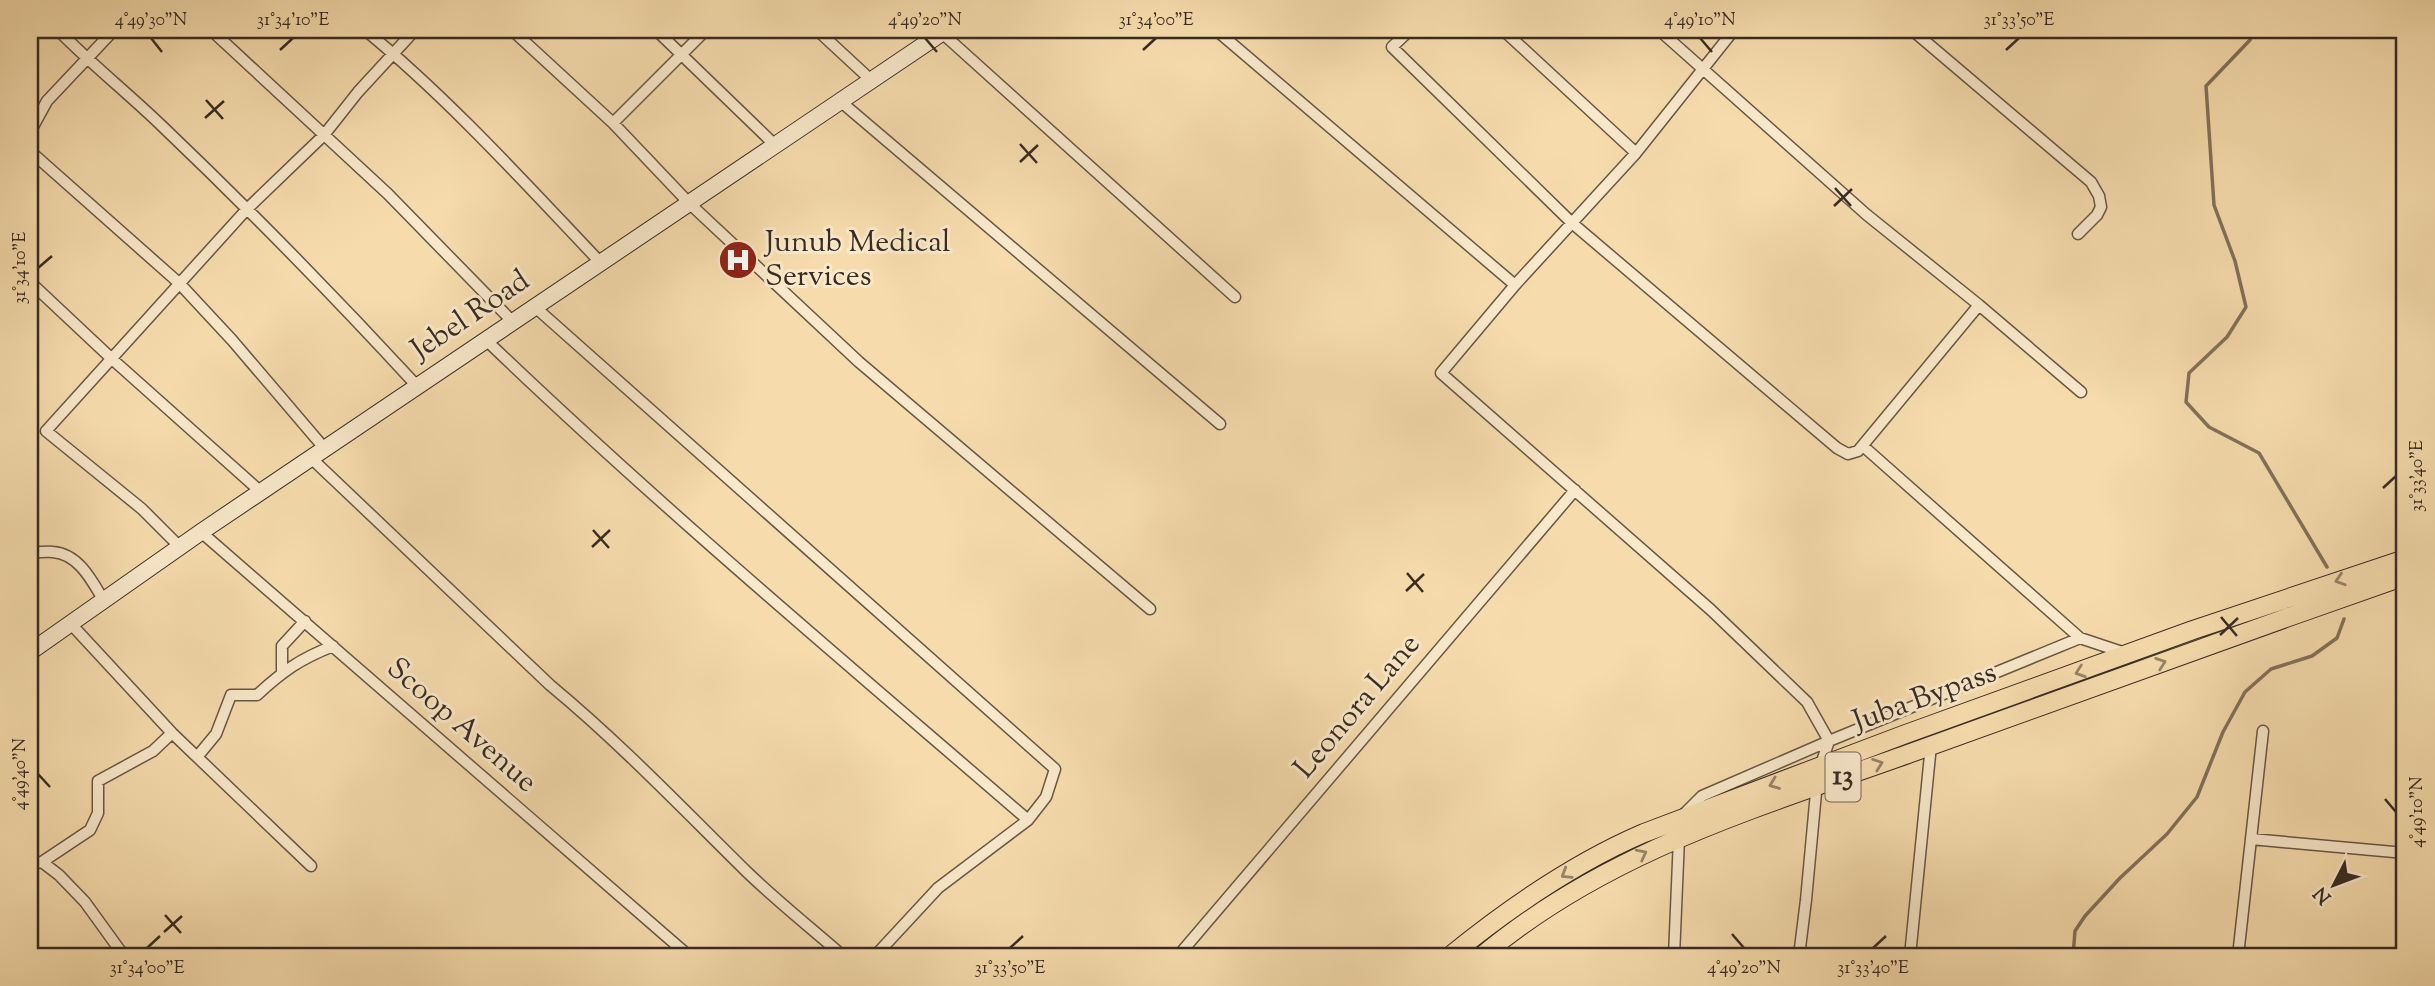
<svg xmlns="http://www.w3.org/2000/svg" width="2435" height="986" font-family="'Sorts Mill Goudy',serif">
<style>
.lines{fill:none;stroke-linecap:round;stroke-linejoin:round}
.stream{stroke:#837159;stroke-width:3.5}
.street-casing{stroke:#685745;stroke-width:13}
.secondary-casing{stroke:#382b22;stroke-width:18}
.primary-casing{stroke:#382b22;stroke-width:20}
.street{stroke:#f9e8ca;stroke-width:10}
.secondary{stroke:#f9e8ca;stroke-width:16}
.primary{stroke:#f6dcad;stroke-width:18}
.oneway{stroke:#978468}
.ticks{fill:none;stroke:#382b22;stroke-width:2.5}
.labels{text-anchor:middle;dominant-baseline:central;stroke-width:6;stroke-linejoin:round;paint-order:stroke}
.shield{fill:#f9e8ca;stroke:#726454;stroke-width:2}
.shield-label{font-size:28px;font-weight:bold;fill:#382b22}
.poi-label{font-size:30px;fill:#382b22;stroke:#f9e8ca;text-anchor:start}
.street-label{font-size:30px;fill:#382b22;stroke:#f9e8ca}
.neatline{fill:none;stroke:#382b22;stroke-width:2.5}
.ticks-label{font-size:18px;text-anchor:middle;fill:#382b22}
</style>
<rect width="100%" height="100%" fill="#f6dcad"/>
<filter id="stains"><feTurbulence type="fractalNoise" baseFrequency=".00286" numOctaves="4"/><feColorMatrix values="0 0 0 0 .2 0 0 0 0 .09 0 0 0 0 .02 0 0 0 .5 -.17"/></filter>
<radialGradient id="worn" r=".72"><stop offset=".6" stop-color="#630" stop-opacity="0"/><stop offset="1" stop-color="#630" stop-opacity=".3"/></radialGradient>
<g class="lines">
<path class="stream" d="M 2252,30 L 2250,40 L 2206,86 L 2214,205 L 2235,261 L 2246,307 L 2227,337 L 2189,373 L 2186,402 L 2209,427 L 2259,453 L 2327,567
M 2073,956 L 2075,931 L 2085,916 L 2120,878 L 2167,834 L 2197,797 L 2223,732 L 2245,692 L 2271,669 L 2312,656 L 2337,638 L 2344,619"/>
<g class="street-casing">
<path id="street" d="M 58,30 C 91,64 129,94 163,127 C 251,211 335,297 417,386
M 211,30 L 388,194 L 513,322
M 365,30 C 450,100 524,182 600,262
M 512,30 L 613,123 L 689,203 L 859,362 L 1150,609
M 656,30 L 775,145
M 817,30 L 871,80
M 1216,30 L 1515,285
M 1410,30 L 1392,47 L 1572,223 L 1837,448 L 1848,454 L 1858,451 L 1979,305
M 1503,30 L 1636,153
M 1659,30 L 1867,215 L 1979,305 L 2081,392
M 1734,30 L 1636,153 L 1515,285 L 1441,373 L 1711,610 L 1807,702 L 1829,741 L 1820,767
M 1912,30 L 2091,182 L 2099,196 L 2101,207 L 2097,215 L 2078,234
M 942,33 L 1235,297
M 840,101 L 1220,424
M 613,123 L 706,30
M 30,132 L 47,101 L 114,30
M 30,151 L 179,283 L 232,340 L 325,449
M 30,282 L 112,359 L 261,492
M 535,307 L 1055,769 L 1046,797 L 1028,820 L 938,888 L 875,956
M 486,340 C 660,507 845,662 1028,820
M 1863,446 L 2080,638 L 2128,654
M 311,458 L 550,685 C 620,743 682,808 747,872 C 777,901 811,928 843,956
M 201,532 L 689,956
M 180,547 L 142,509 L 46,431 L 247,209 L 324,135 L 358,92 L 415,30
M 30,552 C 37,553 45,551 53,552 C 79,554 92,581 104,601
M 71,624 L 172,733 L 311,866
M 282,671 L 282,646 L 305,621
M 197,757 L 216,734 L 231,695 L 257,695 C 283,671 300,659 333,646
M 1684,814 L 1702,796 L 1829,741 L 2080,638
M 2251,839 L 2405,853
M 42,862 L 90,830 L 98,813 L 98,781 L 153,751 L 172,733
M 30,864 L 42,862 L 59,875 L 85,902 L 124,956
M 1178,956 L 1575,490
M 1674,956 L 1679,838
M 1799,956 L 1806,900 L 1817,782
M 1910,956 L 1931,745
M 2238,956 L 2263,731"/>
</g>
<g class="secondary-casing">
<path id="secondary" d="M 30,652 L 201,532 L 946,30"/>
</g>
<g class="primary-casing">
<path id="primary" d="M 1450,956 C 1509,908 1574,863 1644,833 L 1903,735 L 2193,630 L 2405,559
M 1482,956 C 1607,851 1757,808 1908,754 C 2074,694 2239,634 2405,576"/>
</g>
<use href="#street" class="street"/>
<use href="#secondary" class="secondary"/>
<use href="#primary" class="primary"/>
</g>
<defs><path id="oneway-chevron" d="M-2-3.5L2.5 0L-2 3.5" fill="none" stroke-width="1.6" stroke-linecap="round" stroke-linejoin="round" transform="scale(1.75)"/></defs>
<g class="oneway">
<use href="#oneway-chevron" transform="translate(2340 580) rotate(162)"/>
<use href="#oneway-chevron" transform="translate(2161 663) rotate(-19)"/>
<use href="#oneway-chevron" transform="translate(2080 672) rotate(161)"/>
<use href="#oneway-chevron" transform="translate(1878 764) rotate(-20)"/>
<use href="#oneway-chevron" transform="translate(1774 784) rotate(159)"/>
<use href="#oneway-chevron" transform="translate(1642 854) rotate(-27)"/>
<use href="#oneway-chevron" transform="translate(1566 874) rotate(148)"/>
</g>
<path class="ticks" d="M 151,38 L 162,52M 925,38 L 937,52M 1700,38 L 1712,52M 280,50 L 293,38M 1143,50 L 1156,38M 2006,50 L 2019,38M 206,100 L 223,119M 205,118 L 224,101M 1020,144 L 1037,163M 1020,162 L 1038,145M 1835,188 L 1851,206M 1834,206 L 1852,189M 38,268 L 52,256M 2383,488 L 2396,476M 593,530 L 609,548M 592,547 L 610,530M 1407,573 L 1423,592M 1406,591 L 1424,574M 2221,617 L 2237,636M 2220,635 L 2238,618M 38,774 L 50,787M 2385,799 L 2396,812M 165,915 L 181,933M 164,932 L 182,916M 1732,934 L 1744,948M 147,948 L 160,936M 1010,948 L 1023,936M 1873,948 L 1886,936"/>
<defs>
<g id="hospital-disc" transform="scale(2.0125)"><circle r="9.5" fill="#8f2418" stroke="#f9e8ca"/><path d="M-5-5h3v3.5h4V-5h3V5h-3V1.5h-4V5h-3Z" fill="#fff"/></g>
</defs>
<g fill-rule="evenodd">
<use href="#hospital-disc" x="738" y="260"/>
</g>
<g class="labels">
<rect class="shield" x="1825.5" y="752.5" width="35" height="49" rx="5"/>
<g class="shield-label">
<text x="1843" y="777">13</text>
</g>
<g class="poi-label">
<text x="765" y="243">Junub Medical<tspan x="765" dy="34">Services</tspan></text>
</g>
<g class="street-label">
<text transform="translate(471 316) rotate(-34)">Jebel Road</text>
<text transform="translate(1925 698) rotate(-20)">Juba Bypass</text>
<text transform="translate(1358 707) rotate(-50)">Leonora Lane</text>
<text transform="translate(461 726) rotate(41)">Scoop Avenue</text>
</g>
</g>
<rect width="2435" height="986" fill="none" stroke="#f6dcad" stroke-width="77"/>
<g transform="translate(2334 885) rotate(228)" stroke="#f9e8ca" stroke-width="5" paint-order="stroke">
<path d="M0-5L12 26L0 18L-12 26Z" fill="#382b22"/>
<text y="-10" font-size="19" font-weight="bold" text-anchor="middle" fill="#382b22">N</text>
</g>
<rect x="38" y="38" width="2358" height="910" class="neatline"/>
<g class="ticks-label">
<text x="151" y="25">4°49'30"N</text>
<text x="293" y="25">31°34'10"E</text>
<text x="925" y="25">4°49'20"N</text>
<text x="1156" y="25">31°34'00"E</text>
<text x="1700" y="25">4°49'10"N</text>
<text x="2019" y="25">31°33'50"E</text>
<text transform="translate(19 268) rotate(-90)" y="6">31°34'10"E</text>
<text transform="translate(2416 476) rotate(-90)" y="6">31°33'40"E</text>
<text transform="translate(19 774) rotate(-90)" y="6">4°49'40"N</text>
<text transform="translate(2416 812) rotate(-90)" y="6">4°49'10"N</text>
<text x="147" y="973">31°34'00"E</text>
<text x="1010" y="973">31°33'50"E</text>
<text x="1744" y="973">4°49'20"N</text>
<text x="1873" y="973">31°33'40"E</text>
</g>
<rect width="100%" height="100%" filter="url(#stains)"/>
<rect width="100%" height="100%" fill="url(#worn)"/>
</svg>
